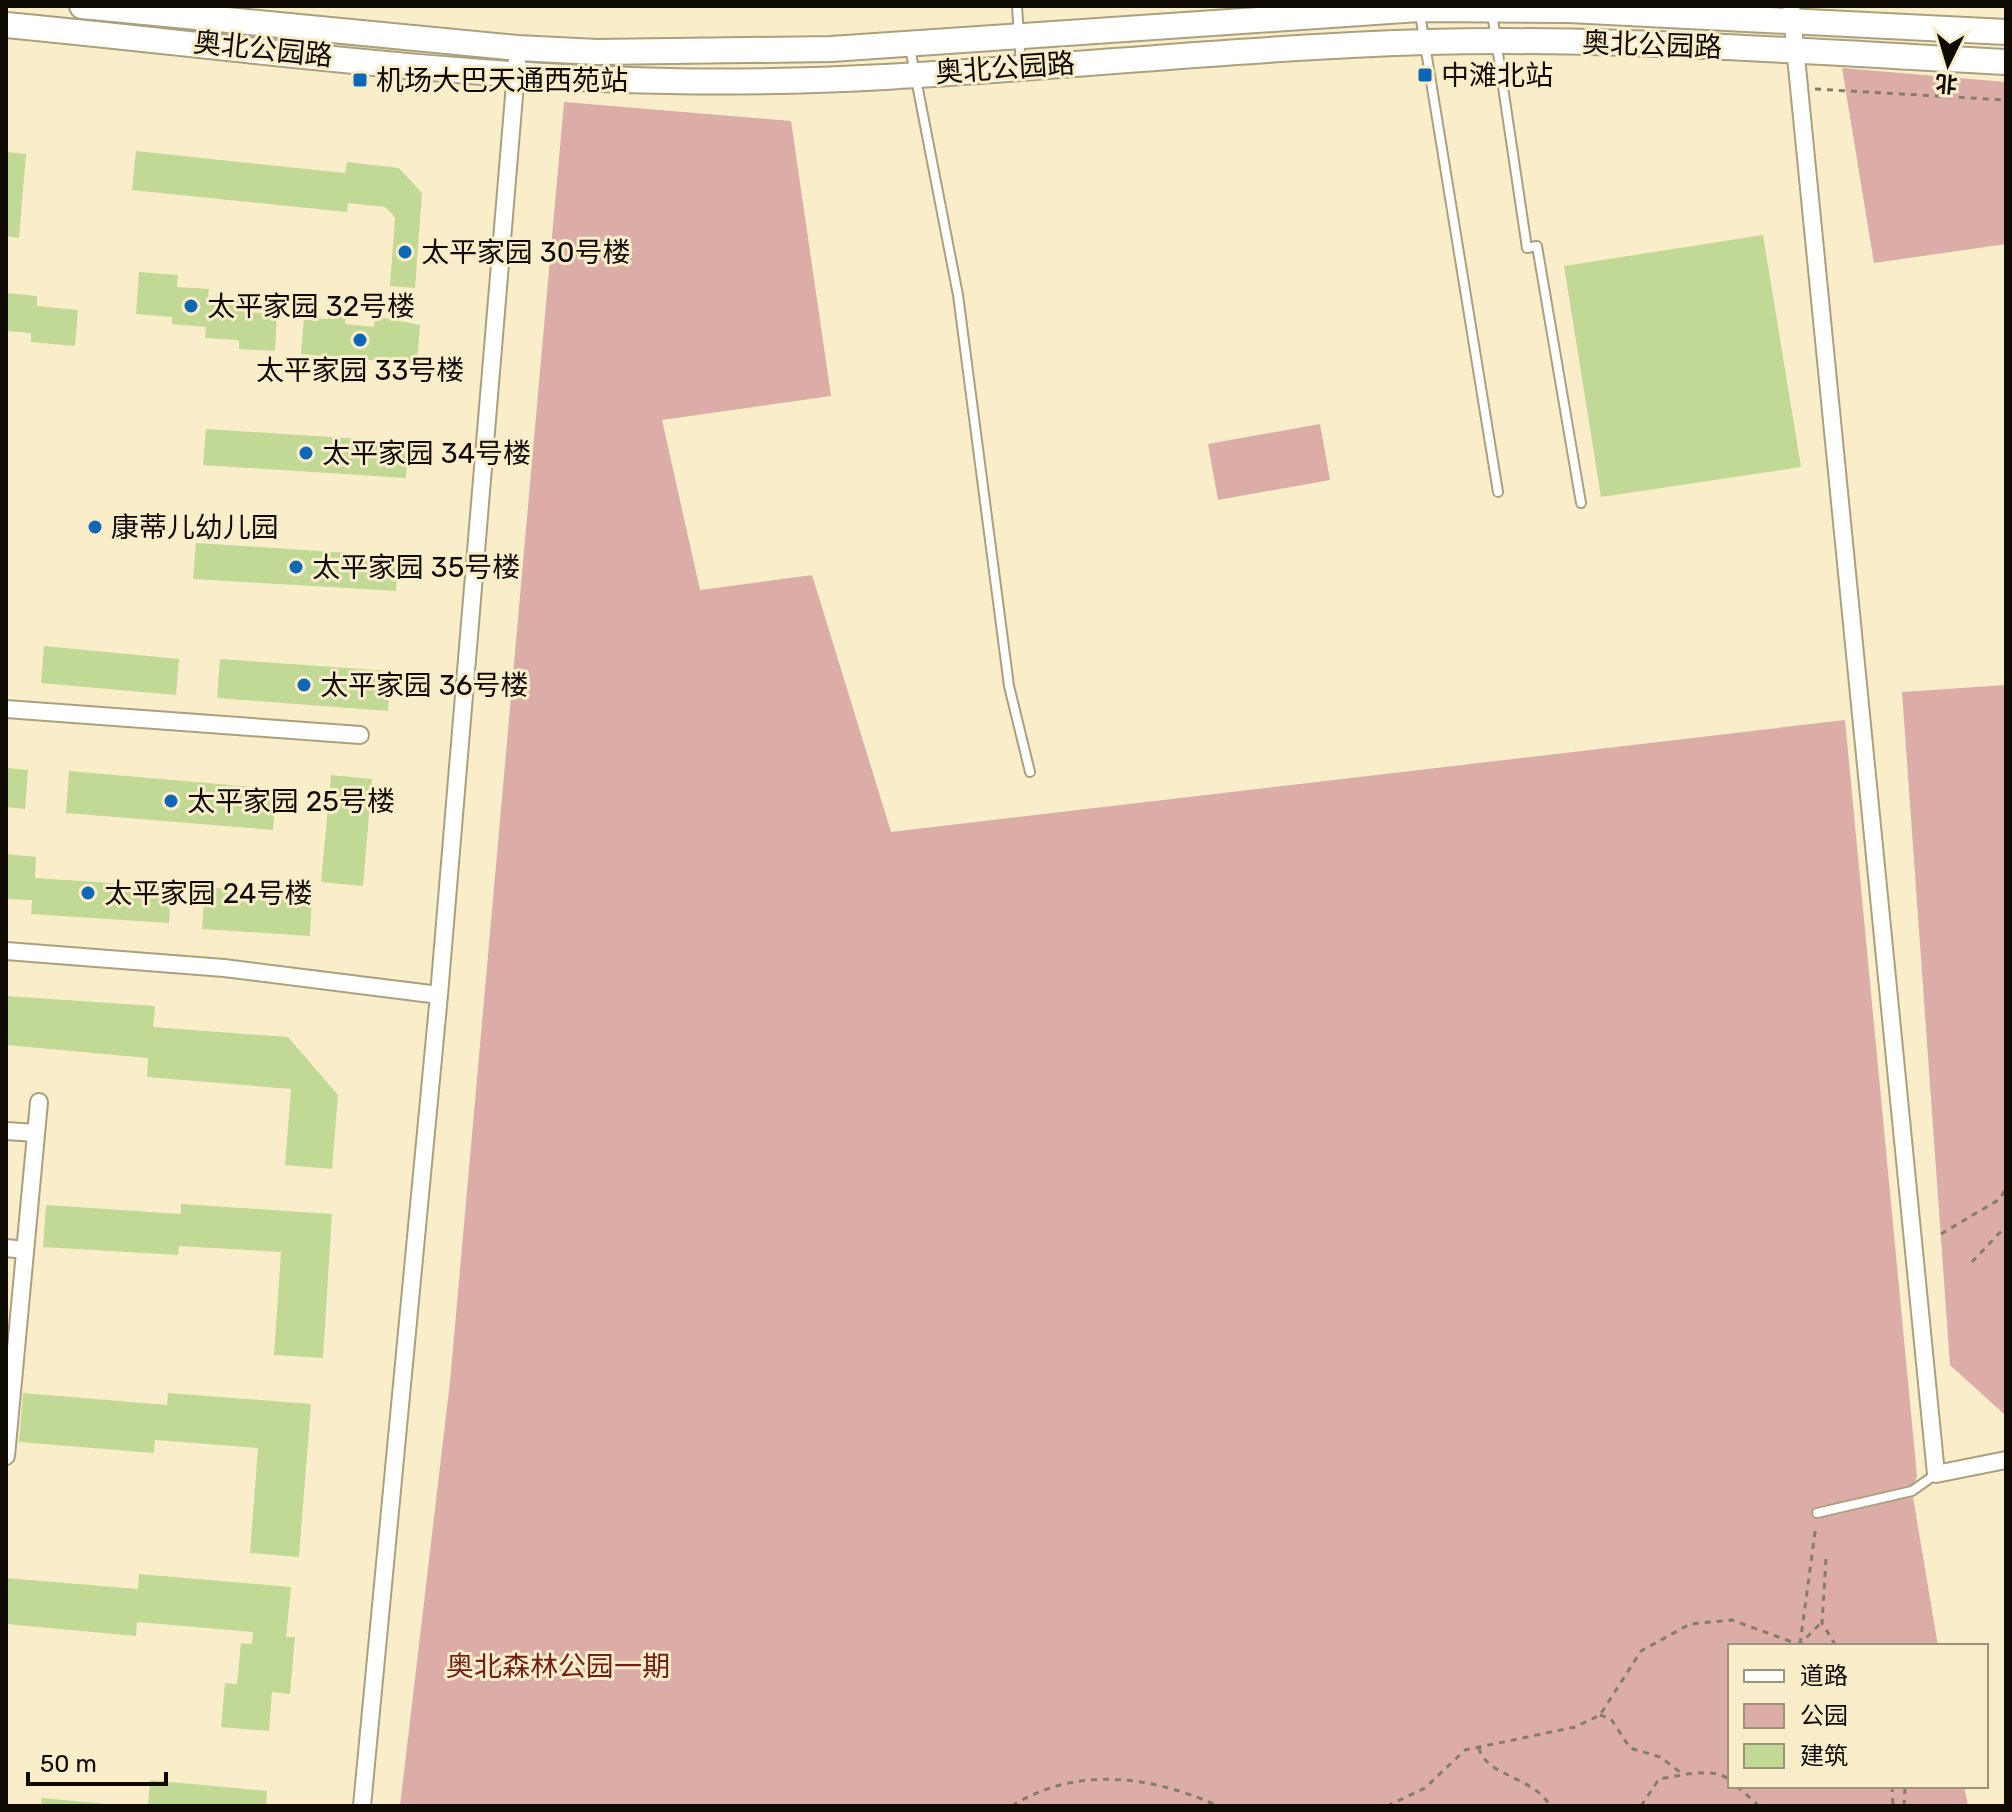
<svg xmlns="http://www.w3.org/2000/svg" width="2012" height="1812" font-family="Rubik,'Noto Sans SC',sans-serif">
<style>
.green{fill:#dcada7}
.building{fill:#c2d895}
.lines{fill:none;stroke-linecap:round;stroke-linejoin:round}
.service-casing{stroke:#ab9f7d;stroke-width:12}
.minor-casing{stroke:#ab9f7d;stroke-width:20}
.secondary-casing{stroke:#ab9f7d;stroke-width:28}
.path{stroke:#857d67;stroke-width:3;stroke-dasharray:6 6;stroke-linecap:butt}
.service{stroke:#fff;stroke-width:8}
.minor{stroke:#fff;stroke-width:16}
.secondary{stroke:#fff;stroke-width:24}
.poi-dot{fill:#0d67b4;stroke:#faeeca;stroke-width:3}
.labels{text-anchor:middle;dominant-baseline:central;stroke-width:6;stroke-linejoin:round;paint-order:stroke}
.street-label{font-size:28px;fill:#0f0b02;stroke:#faeeca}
.poi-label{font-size:28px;fill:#0f0b02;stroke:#faeeca;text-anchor:start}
.park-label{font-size:28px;fill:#731d19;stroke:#faeeca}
</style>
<rect width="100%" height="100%" fill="#faeeca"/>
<path class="green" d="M 1842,68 L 2006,82 L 2006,244 L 1874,263 Z
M 564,102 L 791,121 L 831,396 L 662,420 L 700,590 L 812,575 L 891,832 L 1845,720 L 1917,1476 L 1912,1491 L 1938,1646 L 1730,1646 L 1730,1786 L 1964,1786 L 1968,1806 L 400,1806 L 450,1382 Z
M 1320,424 L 1330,480 L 1218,500 L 1208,444 Z
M 2006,685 L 2006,1414 L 2004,1414 L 1950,1365 L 1902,692 Z"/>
<path class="building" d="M 136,151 L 345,173 L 347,162 L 399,168 L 422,193 L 415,288 L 390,286 L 395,217 L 385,207 L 348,203 L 347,212 L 132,190 Z
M 6,152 L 26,154 L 19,238 L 6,236 Z
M 1763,235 L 1801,467 L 1601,497 L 1564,266 Z
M 139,272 L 178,275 L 177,287 L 209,289 L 208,298 L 245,300 L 244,312 L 277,314 L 275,351 L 239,349 L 239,340 L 205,338 L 206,327 L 172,324 L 172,317 L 136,314 Z
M 6,293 L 37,296 L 37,306 L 78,310 L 75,346 L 31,342 L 31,333 L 6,331 Z
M 328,315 L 346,316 L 345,324 L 374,327 L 375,316 L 420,325 L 417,364 L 301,354 L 304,317 L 328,319 Z
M 206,429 L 408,442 L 406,478 L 203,465 Z
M 196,543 L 398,556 L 396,591 L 193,579 Z
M 44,646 L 179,659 L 176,695 L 41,683 Z
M 220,659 L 391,671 L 388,711 L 217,698 Z
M 6,768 L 28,770 L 25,809 L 6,807 Z
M 69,771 L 277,789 L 273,830 L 66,813 Z
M 331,775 L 372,779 L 363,886 L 321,882 Z
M 6,854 L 36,857 L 35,878 L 171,887 L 169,923 L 31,914 L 32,900 L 6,899 Z
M 205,887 L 312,895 L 310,936 L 202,929 Z
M 6,996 L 155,1006 L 153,1027 L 288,1037 L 338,1095 L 332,1169 L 285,1165 L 291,1089 L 147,1077 L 148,1058 L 6,1045 Z
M 181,1204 L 332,1214 L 323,1358 L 274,1355 L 281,1252 L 179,1246 L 178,1255 L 43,1247 L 46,1205 L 181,1214 Z
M 23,1393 L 167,1405 L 168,1393 L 311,1404 L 299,1557 L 250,1553 L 258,1448 L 155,1440 L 154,1453 L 19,1442 Z
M 139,1574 L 291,1587 L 286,1637 L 295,1637 L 290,1694 L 272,1692 L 269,1731 L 221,1727 L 225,1683 L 237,1684 L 241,1643 L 252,1644 L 253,1632 L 137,1622 L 136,1636 L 6,1624 L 6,1578 L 138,1589 Z
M 150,1780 L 267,1791 L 266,1806 L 148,1806 Z
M 42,1798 L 106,1804 L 106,1806 L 41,1806 Z"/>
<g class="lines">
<g class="service-casing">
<path id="service" d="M 1017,6 L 1021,66
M 1492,13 L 1527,248 L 1537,246 L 1581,503
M 1420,14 L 1498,492
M 910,48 L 958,295 L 1009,686 L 1030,772
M 1817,1513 L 1912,1491 L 1936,1474"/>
</g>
<g class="minor-casing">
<path id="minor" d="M 1791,6 L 1936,1474 L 2006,1460
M 6,709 L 360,735
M 6,951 L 224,968 L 439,995
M 6,1131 L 36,1133
M 6,1248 L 25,1250
M 6,1456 L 39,1102
M 362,1806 L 439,995 L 518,48"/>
</g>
<g class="secondary-casing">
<path id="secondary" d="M 82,6 L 518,48 L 597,52 L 831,49 L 1419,9 L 1569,10 L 2006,32
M 6,25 C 226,46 447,77 668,81 C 896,86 1124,56 1352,45 C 1570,33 1788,51 2006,62"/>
</g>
<path class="path" d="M 1815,89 L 2006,100
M 1941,1234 L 2000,1199 L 2006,1187
M 1972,1262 L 2006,1226
M 1826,1559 L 1822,1623 L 1836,1646
M 1800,1644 L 1816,1525
M 1798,1646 L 1821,1623
M 1600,1715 L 1611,1719 L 1630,1748 L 1660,1757 L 1684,1775
M 1479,1748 C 1485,1776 1535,1777 1550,1806
M 1737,1786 L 1759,1806
M 1892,1786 L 1893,1806
M 1012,1806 C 1077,1765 1152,1776 1218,1806
M 1387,1806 L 1425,1788 L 1465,1750 L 1575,1727 L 1600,1715 L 1641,1651 L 1690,1624 L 1732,1620 L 1803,1646
M 1641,1806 L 1659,1779 C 1680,1776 1712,1766 1730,1780
M 1904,1806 L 1905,1786"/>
<use href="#service" class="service"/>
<use href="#minor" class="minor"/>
<use href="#secondary" class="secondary"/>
</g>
<g class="poi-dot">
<rect x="1417" y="67" width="16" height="16" rx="4"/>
<rect x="352" y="72" width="16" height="16" rx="4"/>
<circle cx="405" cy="252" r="8"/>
<circle cx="191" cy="306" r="8"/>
<circle cx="360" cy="340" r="8"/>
<circle cx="306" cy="453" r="8"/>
<circle cx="95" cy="527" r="8"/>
<circle cx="296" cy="567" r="8"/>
<circle cx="304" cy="685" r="8"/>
<circle cx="171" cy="801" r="8"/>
<circle cx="88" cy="893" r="8"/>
</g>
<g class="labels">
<g class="street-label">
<text transform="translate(1652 45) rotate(2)">奥北公园路</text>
<text transform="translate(263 49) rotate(6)">奥北公园路</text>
<text transform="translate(1005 68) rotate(-4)">奥北公园路</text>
</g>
<g class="poi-label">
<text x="1441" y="75">中滩北站</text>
<text x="376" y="80">机场大巴天通西苑站</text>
<text x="421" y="252">太平家园 30号楼</text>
<text x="207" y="306">太平家园 32号楼</text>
<text x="360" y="370" text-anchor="middle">太平家园 33号楼</text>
<text x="322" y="453">太平家园 34号楼</text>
<text x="111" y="527">康蒂儿幼儿园</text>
<text x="312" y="567">太平家园 35号楼</text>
<text x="320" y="685">太平家园 36号楼</text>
<text x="187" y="801">太平家园 25号楼</text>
<text x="104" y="893">太平家园 24号楼</text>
</g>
<g class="park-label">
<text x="558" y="1666">奥北森林公园一期</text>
</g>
</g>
<rect width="2012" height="1812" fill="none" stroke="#0f0b02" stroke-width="16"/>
<rect x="1728" y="1644" width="260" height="144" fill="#faeeca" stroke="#9c937a" stroke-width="2"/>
<rect x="1744" y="1670" width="40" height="12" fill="#ffffff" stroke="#9c937a" stroke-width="2"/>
<text x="1800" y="1684" font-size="24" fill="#0f0b02">道路</text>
<rect x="1744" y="1704" width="40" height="24" fill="#dcada7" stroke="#9c937a" stroke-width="2"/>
<text x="1800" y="1724" font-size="24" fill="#0f0b02">公园</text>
<rect x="1744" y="1744" width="40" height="24" fill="#c2d895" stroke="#9c937a" stroke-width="2"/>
<text x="1800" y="1764" font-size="24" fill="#0f0b02">建筑</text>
<g transform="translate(1948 64) rotate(185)" stroke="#faeeca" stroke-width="6" paint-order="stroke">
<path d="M0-6L14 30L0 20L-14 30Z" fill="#0f0b02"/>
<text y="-12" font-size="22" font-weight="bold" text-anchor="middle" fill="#0f0b02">北</text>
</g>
<path d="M28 1772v12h138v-12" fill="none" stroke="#0f0b02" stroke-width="4"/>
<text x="40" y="1772" font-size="24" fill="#0f0b02" stroke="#faeeca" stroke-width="6" paint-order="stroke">50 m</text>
</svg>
